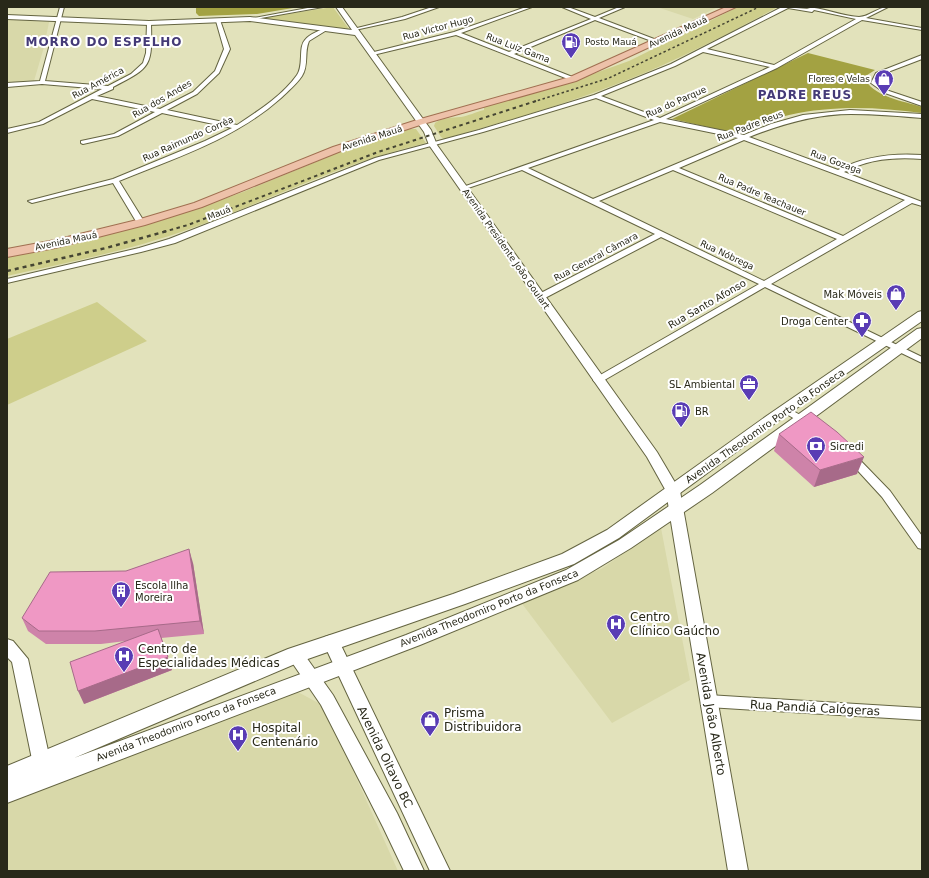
<svg xmlns="http://www.w3.org/2000/svg" width="929" height="878" font-family="'DejaVu Sans',sans-serif">
<style>
.built{fill:#d8d8a9}
.green{fill:#cece8b}
.forest{fill:#a3a242}
.lines{fill:none;stroke-linecap:round;stroke-linejoin:round}
.minor-casing{stroke:#646441;stroke-width:2}
.tertiary-casing{stroke:#646441;stroke-width:2}
.secondary-casing{stroke:#646441;stroke-width:2}
.primary-casing{stroke:#a07051;stroke-width:2}
.minor{fill:#fff;fill-rule:evenodd}
.tertiary{fill:#fff;fill-rule:evenodd}
.secondary{fill:#fff;fill-rule:evenodd}
.primary{fill:#edc1a9;fill-rule:evenodd}
.rail-far2{stroke:#454533;stroke-width:1.5;stroke-dasharray:2.5 2.5;stroke-linecap:butt}
.rail-far1{stroke:#454533;stroke-width:2;stroke-dasharray:3.5 3.5;stroke-linecap:butt}
.rail{stroke:#454533;stroke-width:2.5;stroke-dasharray:4 4;stroke-linecap:butt}
.wall{fill:#ce83a9}
.shaded-wall{fill:#a76a89}
.building{fill:#ef98c4;stroke:#a76a89}
.labels{text-anchor:middle;dominant-baseline:central;stroke-width:4;stroke-linejoin:round;paint-order:stroke}
.far-street-label{font-size:9px;fill:#282819;stroke:#fff}
.far-poi-label{font-size:9px;fill:#282819;stroke:#fff;text-anchor:start}
.poi-label{font-size:10px;fill:#282819;stroke:#fff;text-anchor:end}
.street-label{font-size:10px;fill:#282819;stroke:#fff}
.far-district-label{font-size:12px;font-weight:bold;letter-spacing:1px;fill:#443a77;stroke:#fff}
.near-poi-label{font-size:12px;fill:#282819;stroke:#fff;text-anchor:start}
.near-street-label{font-size:12px;fill:#282819;stroke:#fff}
</style>
<rect width="100%" height="100%" fill="#e2e2bb"/>
<path class="built" d="M 657,7 L 718,7 L 693,19 Z
M 7,19 L 49,22 L 44,47 L 34,81 L 7,84 Z
M 661,528 L 690,680 L 612,723 L 520,601 L 601,569 Z
M 296,691 L 324,706 L 398,871 L 7,871 L 7,797 Z"/>
<path class="green" d="M 333,7 L 349,29 L 261,18 Z
M 738,7 L 778,7 C 729,33 679,60 627,80 C 568,104 506,121 444,139 L 441,137 L 434,126 L 435,123 C 444,117 451,118 461,117 C 468,116 476,112 484,110 L 484,106 L 562,85 L 629,61 Z
M 409,129 L 416,129 L 426,143 C 345,162 270,200 192,228 C 132,250 70,262 7,276 L 7,256 L 73,245 L 78,241 L 143,226 L 187,212 L 243,192 L 342,151 Z
M 97,302 L 147,341 L 7,405 L 7,339 Z"/>
<path class="forest" d="M 196,7 L 299,7 L 257,14 L 199,16 L 196,13 Z
M 808,53 L 875,70 L 864,77 C 872,97 904,101 922,107 L 922,113 C 878,107 833,105 789,115 C 773,118 757,129 741,132 C 732,134 684,121 672,119 Z"/>
<g class="lines">
<g class="minor-casing">
<path id="minor" d="M 60,7 L 64,7 L 45,81 L 108,86 L 131,74 L 143,63 L 146,53 L 147,23 L 149,22 L 151,23 C 152,66 152,67 113,87 L 113,89 L 97,96 L 160,109 L 193,92 L 215,71 L 224,49 L 216,21 L 220,20 L 230,49 L 219,73 L 197,94 L 167,110 L 237,125 C 258,111 282,96 297,75 C 304,65 298,47 305,40 C 309,34 320,31 326,27 L 330,28 L 309,41 C 304,52 309,65 302,76 C 296,85 288,91 281,98 C 235,139 175,158 119,181 L 145,223 L 141,225 L 137,223 L 113,183 L 32,203 L 28,201 L 113,179 L 205,141 L 232,128 L 162,113 L 118,136 L 83,144 L 81,143 L 81,141 L 114,134 L 155,112 L 92,99 L 43,124 L 7,133 L 7,129 L 39,122 L 102,89 L 42,84 L 7,87 L 7,83 L 40,81 Z
M 313,7 L 323,7 L 250,20 L 248,19 Z
M 432,7 L 439,7 L 405,19 L 355,30 L 353,29 L 402,17 Z
M 526,7 L 532,7 L 461,33 L 509,52 L 591,19 L 562,7 L 568,7 L 595,17 L 619,7 L 625,7 L 599,18 L 662,42 L 657,43 L 595,20 L 514,54 L 575,78 L 576,79 L 573,81 L 456,35 L 373,55 L 370,53 L 454,32 Z
M 782,7 L 810,9 L 804,7 C 823,7 840,16 859,17 C 869,17 878,7 888,7 L 866,18 L 922,28 L 922,30 L 862,20 L 777,68 L 666,119 L 744,135 L 771,124 L 803,115 L 850,110 L 922,114 L 922,118 C 898,116 875,114 851,114 C 816,114 782,124 749,137 L 838,170 C 865,156 892,153 922,155 L 922,159 C 894,157 869,159 844,172 L 922,202 L 922,206 L 912,203 L 771,284 L 922,357 L 922,363 L 765,287 L 601,382 L 595,382 L 593,380 L 595,378 L 759,284 L 661,237 L 543,299 L 537,299 L 537,295 L 655,234 L 522,170 L 465,189 L 460,188 L 654,120 L 596,98 L 483,132 L 379,160 L 175,243 L 141,252 L 7,283 L 7,279 L 139,248 L 169,239 L 375,158 L 479,130 L 594,95 L 671,64 ZM 788,8 L 812,12 L 814,10 L 856,19 L 774,65 L 707,49 ZM 703,52 L 770,67 L 660,118 L 601,96 L 675,66 ZM 660,122 L 738,138 L 593,199 L 528,168 ZM 744,140 L 905,200 L 843,236 L 679,168 ZM 673,170 L 837,239 L 764,281 L 599,201 Z
M 922,55 L 922,59 L 880,75 L 877,83 L 889,91 L 922,102 L 922,106 L 885,93 L 871,83 L 876,73 Z
M 786,407 L 811,421 L 813,423 L 811,425 L 805,425 L 783,412 L 781,410 Z
M 852,455 L 856,456 L 890,491 L 922,536 L 922,549 L 918,548 L 882,497 L 848,460 L 847,458 Z
M 708,695 L 922,708 L 922,720 L 708,707 L 703,705 L 701,701 L 703,697 Z"/>
</g>
<g class="tertiary-casing">
<path id="tertiary" d="M 336,7 L 342,7 L 431,130 L 437,145 L 657,452 L 680,491 L 748,871 L 728,871 L 666,491 L 647,457 L 429,145 L 424,132 L 355,35 L 250,21 L 149,25 L 7,19 L 7,15 L 149,21 L 250,17 L 352,30 Z
M 331,635 L 337,637 L 450,871 L 430,871 L 323,642 L 325,637 Z
M 7,639 L 13,641 L 28,659 L 52,769 L 49,775 L 43,777 L 37,775 L 34,769 L 12,662 L 7,657 Z
M 295,648 L 301,650 L 333,695 L 397,813 L 424,871 L 404,871 L 383,827 L 321,705 L 287,655 L 289,650 Z"/>
</g>
<g class="secondary-casing">
<path id="secondary" d="M 922,311 L 922,321 L 778,421 L 619,538 L 574,564 L 465,604 L 302,661 L 74,758 L 406,635 L 566,570 L 619,540 L 700,485 L 917,329 L 922,328 L 922,338 L 712,493 L 631,548 L 578,580 L 420,645 L 7,803 L 7,766 L 288,649 L 453,594 L 562,554 L 607,530 L 768,415 L 918,312 Z"/>
</g>
<g class="primary-casing">
<path id="primary" d="M 726,7 L 736,7 L 576,81 L 423,124 L 341,151 L 202,207 L 145,225 L 55,248 L 7,257 L 7,249 L 55,240 L 137,220 L 194,203 L 333,147 L 417,120 L 570,77 Z"/>
</g>
<use href="#minor" class="minor"/>
<use href="#tertiary" class="tertiary"/>
<use href="#secondary" class="secondary"/>
<use href="#primary" class="primary"/>
<path class="rail-far2" d="M 533,102 L 609,78 L 759,7"/>
<path class="rail-far1" d="M 163,232 L 188,225 L 378,152 L 536,101"/>
<path class="rail" d="M 7,271 L 106,248 L 167,231"/>
</g>
<path class="wall" d="M 779,434 L 857,474 L 814,487 L 774,451 Z
M 193,563 L 204,634 L 161,638 L 172,670 L 84,704 L 126,641 L 101,644 L 46,644 L 28,631 L 22,618 L 126,571 Z"/>
<path class="shaded-wall" d="M 864,457 L 857,474 L 814,487 L 820,470 Z
M 189,549 L 193,563 L 204,634 L 200,621 Z
M 158,629 L 172,670 L 84,704 L 78,691 Z"/>
<path class="building" d="M 811,412 L 837,432 L 864,457 L 820,470 L 779,434 Z
M 189,549 L 200,621 L 95,631 L 39,631 L 22,618 L 50,572 L 126,571 Z
M 158,629 L 168,657 L 78,691 L 70,662 Z"/>
<defs>
<g id="fuel-pin" transform="scale(1)"><path d="M0 17L-7.5 6A9.5 9.5 0 1 1 7.5 6Z" fill="#593cb4" stroke="#fff"/><path d="M-5.5-6h7V0h2V4h1.3V-2.5L3-4.5l.8-.8L6-3V5H2.5V1h-1V6h-7ZM-4.2-4.7v3.2H.2V-4.7Z" fill="#fff"/></g>
<g id="shop-pin" transform="scale(1)"><path d="M0 17L-7.5 6A9.5 9.5 0 1 1 7.5 6Z" fill="#593cb4" stroke="#fff"/><path d="M-5-2.5h2.3a2.7 3.5 0 0 1 5.4 0H5L5.5 6h-11ZM-1.5-2.5h3a1.5 2.3 0 0 0-3 0Z" fill="#fff"/></g>
<g id="pharmacy-pin" transform="scale(1)"><path d="M0 17L-7.5 6A9.5 9.5 0 1 1 7.5 6Z" fill="#593cb4" stroke="#fff"/><path d="M-2-6h4v4h4v4h-4v4h-4v-4h-4v-4h4Z" fill="#fff"/></g>
<g id="office-pin" transform="scale(1)"><path d="M0 17L-7.5 6A9.5 9.5 0 1 1 7.5 6Z" fill="#593cb4" stroke="#fff"/><path d="M-6-3h4V-5.5h4V-3h4V5H-6ZM-1-4.5V-3h2v-1.5ZM-6 0V1H6V0Z" fill="#fff"/></g>
<g id="bank-pin" transform="scale(1)"><path d="M0 17L-7.5 6A9.5 9.5 0 1 1 7.5 6Z" fill="#593cb4" stroke="#fff"/><path d="M-6-4H6V4H-6ZM0-2.3a2.3 2.3 0 1 0 0 4.6a2.3 2.3 0 1 0 0-4.6Z" fill="#fff"/></g>
<g id="building-pin" transform="scale(1)"><path d="M0 17L-7.5 6A9.5 9.5 0 1 1 7.5 6Z" fill="#593cb4" stroke="#fff"/><path d="M-4-6H4V6H1V3H-1V6H-4ZM-2.5-4.3h1.7v1.8h-1.7ZM.8-4.3h1.7v1.8H.8ZM-2.5-1h1.7V.8h-1.7ZM.8-1h1.7V.8H.8Z" fill="#fff"/></g>
<g id="hospital-pin" transform="scale(1)"><path d="M0 17L-7.5 6A9.5 9.5 0 1 1 7.5 6Z" fill="#593cb4" stroke="#fff"/><path d="M-5-5h3v3.5h4V-5h3V5h-3V1.5h-4V5h-3Z" fill="#fff"/></g>
</defs>
<g fill-rule="evenodd">
<use href="#fuel-pin" x="571" y="42"/>
<use href="#shop-pin" x="884" y="79"/>
<use href="#shop-pin" x="896" y="294"/>
<use href="#pharmacy-pin" x="862" y="321"/>
<use href="#office-pin" x="749" y="384"/>
<use href="#fuel-pin" x="681" y="411"/>
<use href="#bank-pin" x="816" y="446"/>
<use href="#building-pin" x="121" y="591"/>
<use href="#hospital-pin" x="616" y="624"/>
<use href="#hospital-pin" x="124" y="656"/>
<use href="#shop-pin" x="430" y="720"/>
<use href="#hospital-pin" x="238" y="735"/>
</g>
<g class="labels">
<g class="far-street-label">
<text transform="translate(438 28) rotate(-15)">Rua Victor Hugo</text>
<text transform="translate(678 32) rotate(-25)">Avenida Mauá</text>
<text transform="translate(518 48) rotate(21)">Rua Luiz Gama</text>
<text transform="translate(98 83) rotate(-28)">Rua América</text>
<text transform="translate(162 99) rotate(-30)">Rua dos Andes</text>
<text transform="translate(676 102) rotate(-24)">Rua do Parque</text>
<text transform="translate(750 126) rotate(-21)">Rua Padre Reus</text>
<text transform="translate(372 138) rotate(-18)">Avenida Mauá</text>
<text transform="translate(188 139) rotate(-24)">Rua Raimundo Corrêa</text>
<text transform="translate(836 162) rotate(20)">Rua Gozaga</text>
<text transform="translate(762 195) rotate(23)">Rua Padre Teachauer</text>
<text transform="translate(219 213) rotate(-21)">Mauá</text>
<text transform="translate(66 241) rotate(-12)">Avenida Mauá</text>
<text transform="translate(506 249) rotate(55)">Avenida Presidente João Goulart</text>
<text transform="translate(727 255) rotate(25)">Rua Nóbrega</text>
<text transform="translate(596 257) rotate(-28)">Rua General Câmara</text>
</g>
<g class="far-poi-label">
<text x="585" y="42">Posto Mauá</text>
<text x="870" y="79" text-anchor="end">Flores e Velas</text>
</g>
<g class="poi-label">
<text x="882" y="294">Mak Móveis</text>
<text x="848" y="321">Droga Center</text>
<text x="735" y="384">SL Ambiental</text>
<text x="695" y="411" text-anchor="start">BR</text>
<text x="830" y="446" text-anchor="start">Sicredi</text>
<text x="135" y="585" text-anchor="start">Escola Ilha<tspan x="135" dy="12">Moreira</tspan></text>
</g>
<g class="street-label">
<text transform="translate(707 304) rotate(-30)">Rua Santo Afonso</text>
<text transform="translate(765 426) rotate(-35)">Avenida Theodomiro Porto da Fonseca</text>
<text transform="translate(489 608) rotate(-22)">Avenida Theodomiro Porto da Fonseca</text>
<text transform="translate(186 724) rotate(-21)">Avenida Theodomiro Porto da Fonseca</text>
</g>
<g class="far-district-label">
<text x="104" y="42">MORRO DO ESPELHO</text>
<text x="805" y="95">PADRE REUS</text>
</g>
<g class="near-poi-label">
<text x="630" y="617">Centro<tspan x="630" dy="14">Clínico Gaúcho</tspan></text>
<text x="138" y="649">Centro de<tspan x="138" dy="14">Especialidades Médicas</tspan></text>
<text x="444" y="713">Prisma<tspan x="444" dy="14">Distribuidora</tspan></text>
<text x="252" y="728">Hospital<tspan x="252" dy="14">Centenário</tspan></text>
</g>
<g class="near-street-label">
<text transform="translate(815 708) rotate(3)">Rua Pandiá Calógeras</text>
<text transform="translate(711 714) rotate(80)">Avenida João Alberto</text>
<text transform="translate(385 757) rotate(64)">Avenida Oitavo BC</text>
</g>
</g>
<rect width="929" height="878" fill="none" stroke="#282819" stroke-width="16"/>
</svg>
